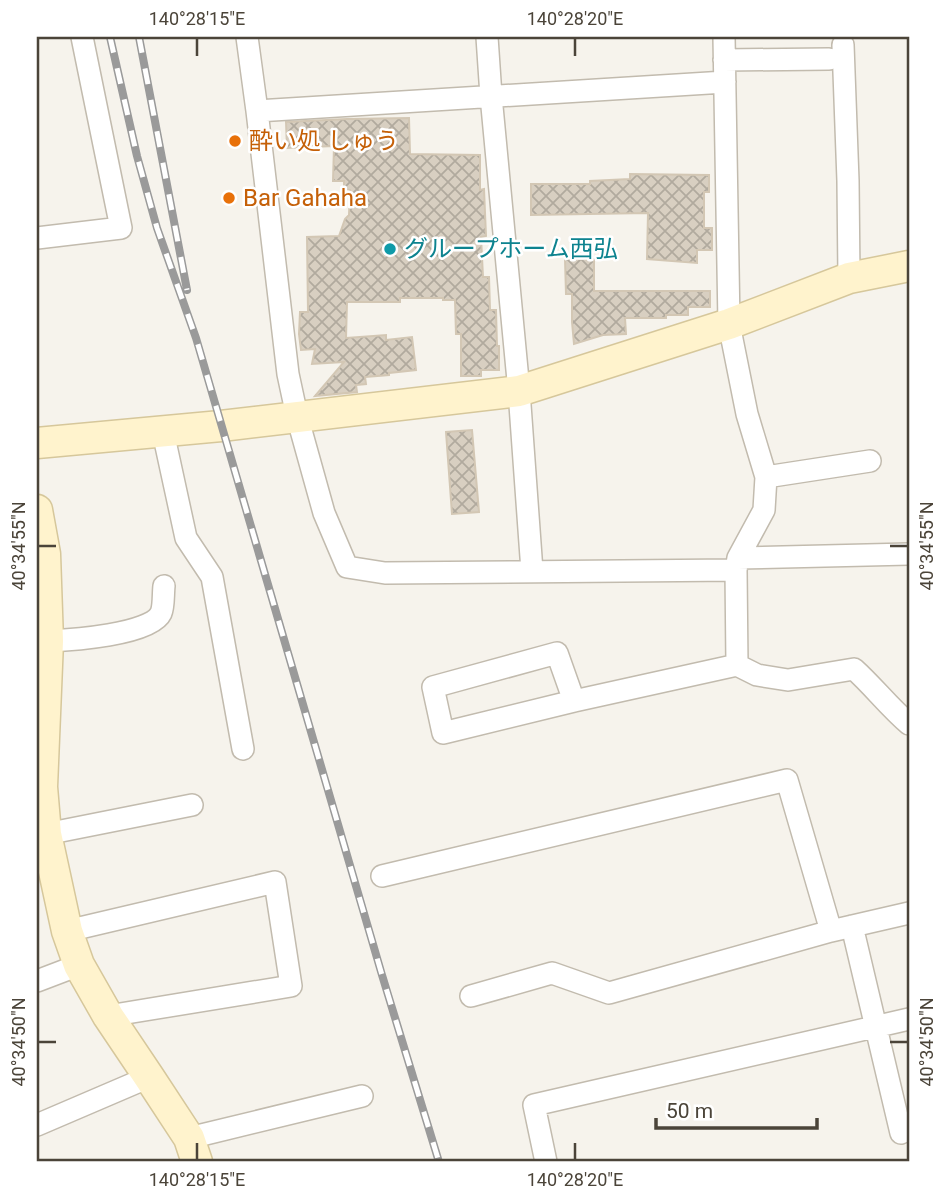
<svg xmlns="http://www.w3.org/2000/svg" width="946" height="1199" font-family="Roboto,'Noto Sans JP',sans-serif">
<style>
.building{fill:url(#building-cross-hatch);stroke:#d3c7b4;stroke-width:2}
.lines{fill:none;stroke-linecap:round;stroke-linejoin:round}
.street-casing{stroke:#c2bbae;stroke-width:24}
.secondary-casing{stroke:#d6c79b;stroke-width:33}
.street{stroke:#fff;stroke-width:21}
.secondary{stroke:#fff3cd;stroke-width:30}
.rail-casing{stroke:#9a9a9a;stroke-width:8}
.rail{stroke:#fff;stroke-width:5;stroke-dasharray:16;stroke-linecap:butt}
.ticks{fill:none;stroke:#4b4439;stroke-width:2.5}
.food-dot{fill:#e8710a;stroke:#fff;stroke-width:2.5}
.culture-dot{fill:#0f9aa8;stroke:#fff;stroke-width:2.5}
.labels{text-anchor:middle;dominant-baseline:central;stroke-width:5;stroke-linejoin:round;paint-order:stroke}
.food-label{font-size:24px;fill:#c56008;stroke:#fff;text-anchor:start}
.culture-label{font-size:24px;fill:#0d838f;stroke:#fff;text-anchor:start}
.neatline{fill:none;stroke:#4b4439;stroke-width:2.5}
.ticks-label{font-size:18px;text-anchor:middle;fill:#4b4439}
</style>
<defs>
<pattern id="building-cross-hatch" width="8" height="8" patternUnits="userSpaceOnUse" patternTransform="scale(1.75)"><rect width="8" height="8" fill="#d8cfc1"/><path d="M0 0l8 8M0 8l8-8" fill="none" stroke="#b1aa9e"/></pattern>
</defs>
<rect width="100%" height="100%" fill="#f6f3ec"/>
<path class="building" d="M 409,118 L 410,154 L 480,155 L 480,190 L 484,189 L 486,236 L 481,237 L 483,277 L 489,277 L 490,310 L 496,310 L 497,346 L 499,346 L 499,370 L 481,370 L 481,376 L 461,376 L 461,334 L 456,334 L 455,300 L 443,300 L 443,298 L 400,298 L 400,302 L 347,302 L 346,338 L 386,335 L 386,340 L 412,337 L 416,370 L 389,373 L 389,375 L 365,377 L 366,384 L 356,385 L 357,392 L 315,396 L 344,362 L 312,364 L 315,349 L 301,350 L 299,334 L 300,312 L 308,312 L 307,237 L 339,236 L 345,219 L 349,215 L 350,190 L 344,189 L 344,181 L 333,181 L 334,146 L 287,148 L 286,122 L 347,119 Z
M 630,174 L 709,175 L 709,192 L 704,192 L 704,228 L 712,228 L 712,250 L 697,250 L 697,263 L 647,259 L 648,213 L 531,215 L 531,184 L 590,184 L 590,181 L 630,179 Z
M 565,259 L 594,259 L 594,291 L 710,291 L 710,307 L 688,307 L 688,315 L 666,315 L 666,318 L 625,318 L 626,334 L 603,335 L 574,344 L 572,322 L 572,294 L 566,294 Z
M 472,430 L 479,512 L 452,514 L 446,432 Z"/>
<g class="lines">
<g class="street-casing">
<path id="street" d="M 247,37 L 257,111 L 288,374 L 297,416 L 324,513 L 347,567 L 385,573 L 736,570
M 487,37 L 491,96 L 519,391 L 532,571
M 724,37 L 729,324 L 747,414 L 766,477 L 764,510 L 738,558 L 736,570 L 737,665 L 757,675 L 788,680 L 854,669 C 873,686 889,707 909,724
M 843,45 L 848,181 L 849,278
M 724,60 L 829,59
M 257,111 L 725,82
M 37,238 L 121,228 L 82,37
M 163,432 L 186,538 L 212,577 L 243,749
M 766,477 L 870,461
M 738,558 L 909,554
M 48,641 C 70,640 151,635 161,613 C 164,606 163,594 164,586
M 574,701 L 557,653 L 433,687 L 443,733 L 574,701 L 737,665
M 46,834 L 192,805
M 382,876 L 787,780 L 831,931 L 909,913
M 852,926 L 901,1133
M 67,931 L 275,882 L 291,986 L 108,1016
M 37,981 L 79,965
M 471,996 L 552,973 L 609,993 L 831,931
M 37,1125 L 149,1077
M 189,1138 L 362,1096
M 546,1162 L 534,1105 L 909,1019"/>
</g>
<g class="secondary-casing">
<path id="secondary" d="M 37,443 L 221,426 L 519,391 L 729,324 L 849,278 L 909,266
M 37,510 L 45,554 L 48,641 L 42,787 L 46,834 L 67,931 L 79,965 L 108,1016 L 149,1077 L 189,1138 L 197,1162"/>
</g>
<use href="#street" class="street"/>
<use href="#secondary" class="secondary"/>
<g class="rail-casing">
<path id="rail" d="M 110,37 L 137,156 L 157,228 L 196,338 L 382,975 L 439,1162
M 139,37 L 187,290"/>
</g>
<use href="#rail" class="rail"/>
</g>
<path class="ticks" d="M 197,38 L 197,56M 575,38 L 575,56M 38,546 L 56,546M 890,546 L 908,546M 38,1042 L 56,1042M 890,1042 L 908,1042M 197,1143 L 197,1160M 575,1143 L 575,1160"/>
<g class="food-dot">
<circle cx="235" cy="141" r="7"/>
<circle cx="229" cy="198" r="7"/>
</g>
<circle class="culture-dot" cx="390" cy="249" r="7"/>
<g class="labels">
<g class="food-label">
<text x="249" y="141">酔い処 しゅう</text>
<text x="243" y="198">Bar Gahaha</text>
</g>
<g class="culture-label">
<text x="404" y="249">グループホーム西弘</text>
</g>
</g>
<rect width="946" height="1199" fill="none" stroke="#ffffff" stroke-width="77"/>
<path d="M656 1118v10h161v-10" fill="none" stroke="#4b4439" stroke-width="3.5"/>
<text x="666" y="1118" font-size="21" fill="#4b4439" stroke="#ffffff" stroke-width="5" paint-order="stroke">50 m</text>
<rect x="38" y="38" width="870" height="1122" class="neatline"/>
<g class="ticks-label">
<text x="197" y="25">140°28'15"E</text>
<text x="575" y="25">140°28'20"E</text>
<text transform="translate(19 546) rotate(-90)" y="6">40°34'55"N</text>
<text transform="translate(927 546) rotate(-90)" y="6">40°34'55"N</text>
<text transform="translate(19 1042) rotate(-90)" y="6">40°34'50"N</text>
<text transform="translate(927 1042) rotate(-90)" y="6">40°34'50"N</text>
<text x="197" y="1186">140°28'15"E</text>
<text x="575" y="1186">140°28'20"E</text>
</g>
</svg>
